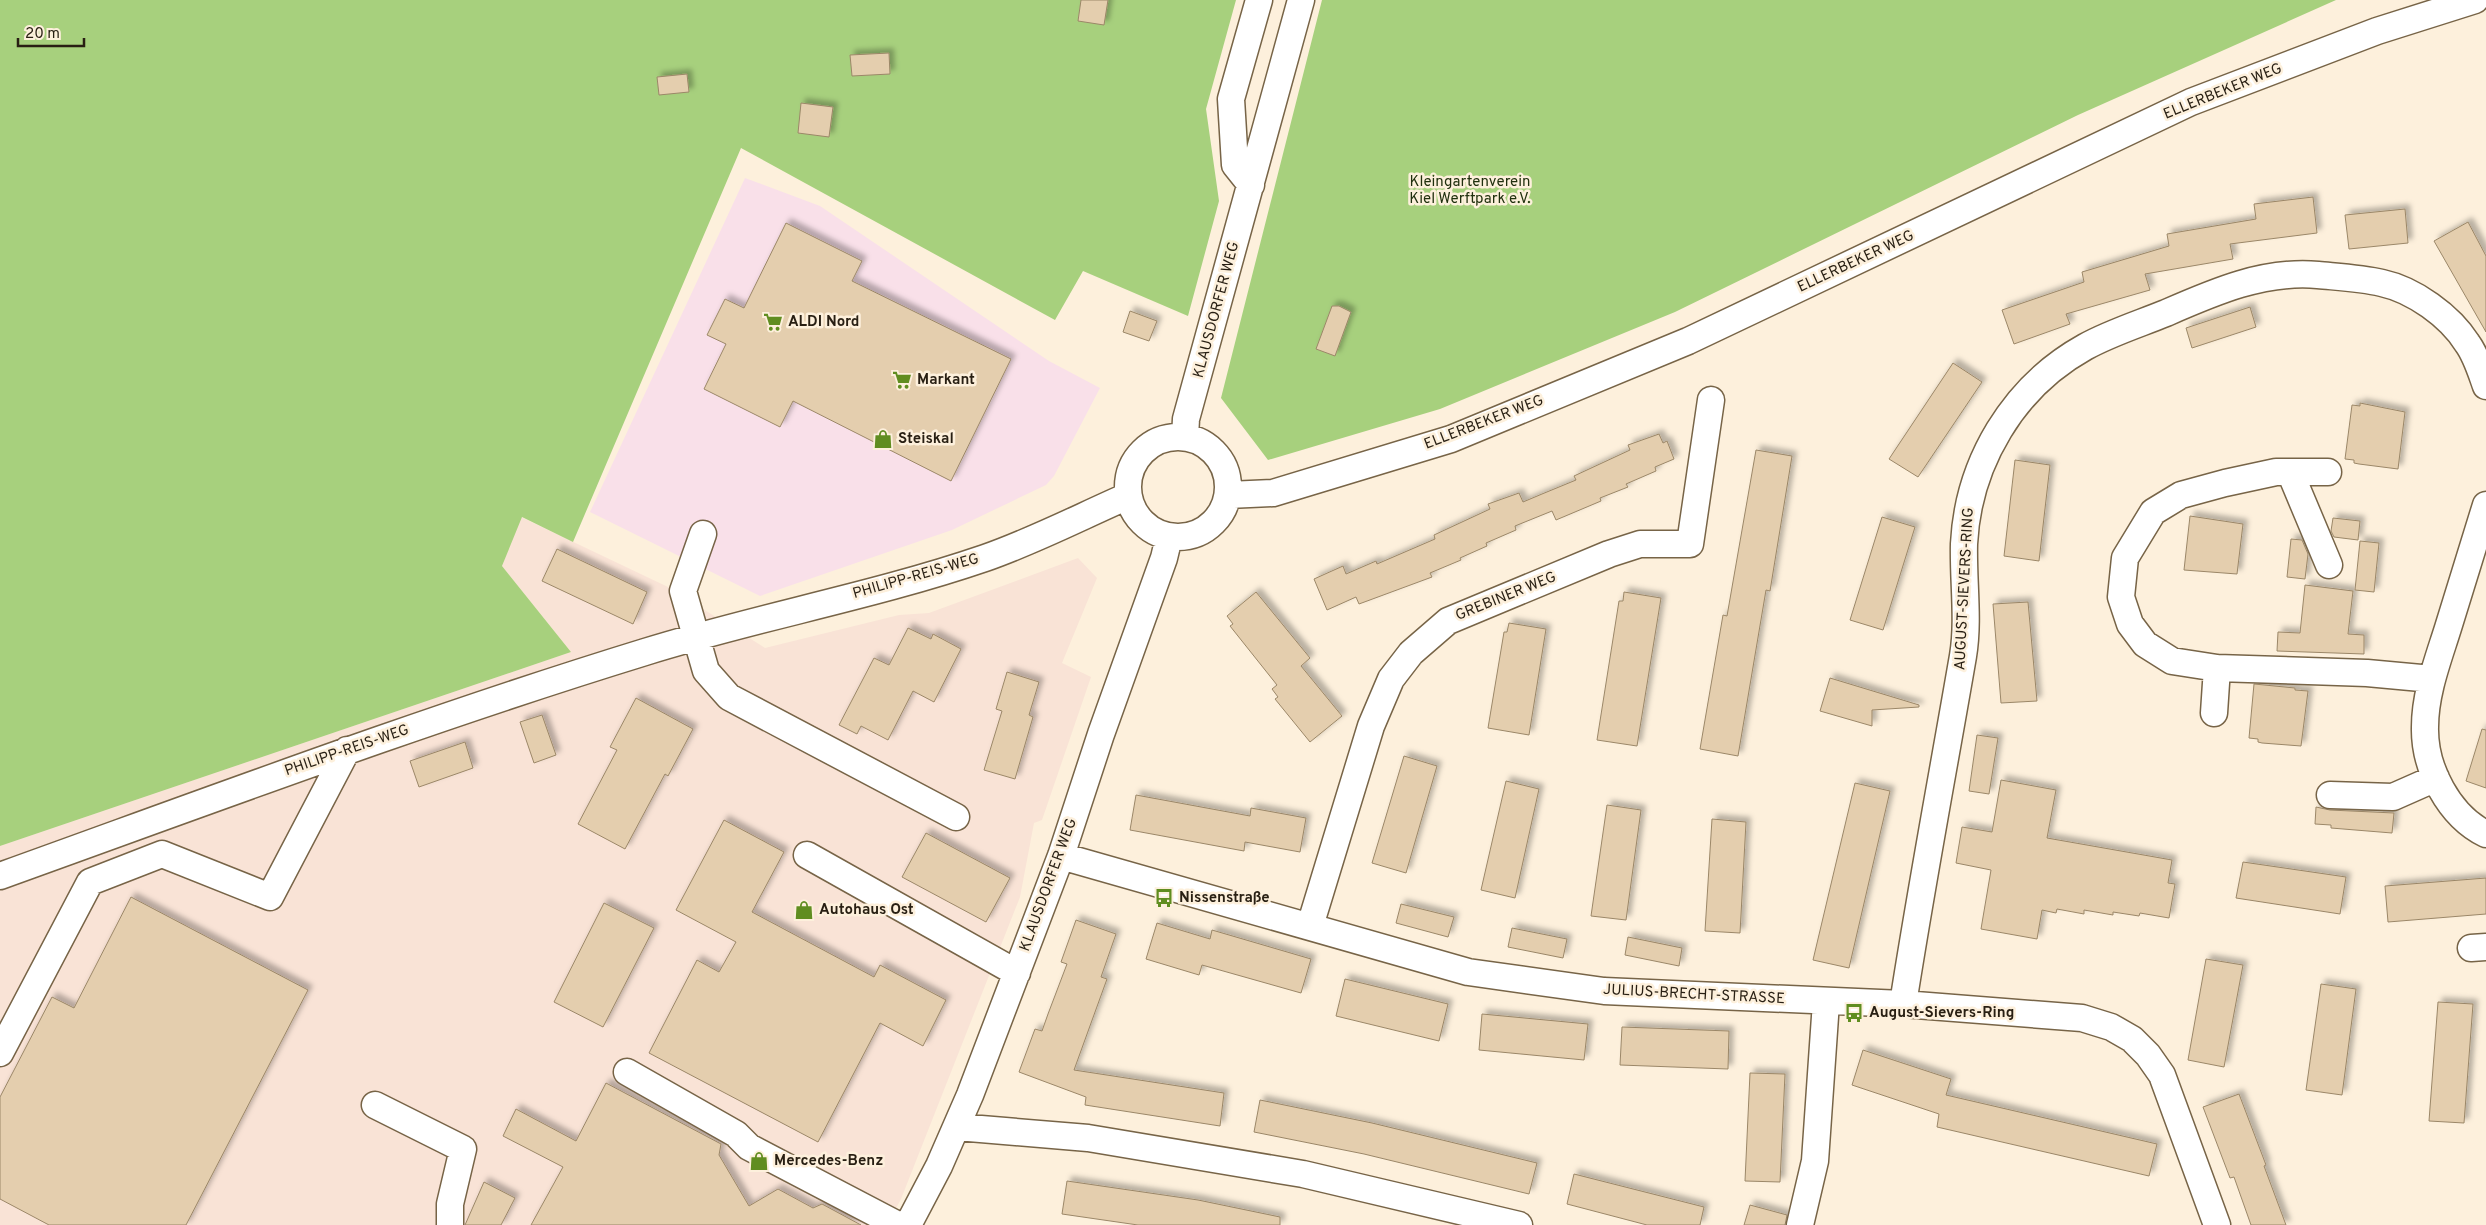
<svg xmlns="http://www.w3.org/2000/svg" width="2486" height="1225" font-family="Overpass,sans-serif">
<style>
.commercial{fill:#f9e0e9}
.industrial{fill:#f9e3d6}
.green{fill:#a7d07d}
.building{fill:#e4ceae;stroke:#9b8768;filter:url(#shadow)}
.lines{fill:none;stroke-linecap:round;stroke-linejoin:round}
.minor-casing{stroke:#776447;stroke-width:29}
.minor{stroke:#fff;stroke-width:26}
.labels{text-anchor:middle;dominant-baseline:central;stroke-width:5;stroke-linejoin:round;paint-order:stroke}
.street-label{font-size:15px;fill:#281f13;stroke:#fdf0dc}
.park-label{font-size:15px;fill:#20300e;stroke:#fdf0dc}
.poi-label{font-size:15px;font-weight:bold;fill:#281f13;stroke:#fdf0dc;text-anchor:start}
</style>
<defs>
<filter id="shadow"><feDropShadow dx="4.5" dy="-4.5" stdDeviation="2.5" flood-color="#0004"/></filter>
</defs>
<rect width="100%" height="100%" fill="#fdf0dc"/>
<path class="commercial" d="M 745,178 L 820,206 L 1049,361 L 1100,388 L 1054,476 L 1046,485 L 952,530 L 760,596 L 590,512 Z"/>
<path class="industrial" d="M 521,517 L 668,587 L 765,648 L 899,615 L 929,613 L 1078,558 L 1097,578 L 1062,663 L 1091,677 L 1042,820 L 1034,823 L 1020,897 L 901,1199 L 887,1225 L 0,1225 L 0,846 L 571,652 L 502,566 Z"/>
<path class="green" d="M 0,0 L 1236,0 L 1206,109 L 1219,201 L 1188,316 L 1083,271 L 1055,320 L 741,148 L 573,542 L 522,517 L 502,566 L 571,652 L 0,846 Z
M 1322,0 L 2336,0 L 2078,115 L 1675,312 L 1440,409 L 1268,460 L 1221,398 Z"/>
<path class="building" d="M 1081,0 L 1108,0 L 1104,25 L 1078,21 Z
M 889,53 L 890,74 L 852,76 L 850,55 Z
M 687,74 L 689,92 L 659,95 L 657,77 Z
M 801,103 L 833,107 L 829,137 L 798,133 Z
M 2313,197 L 2317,233 L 2230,244 L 2233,259 L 2145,274 L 2150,290 L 2066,314 L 2070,324 L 2014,344 L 2002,310 L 2084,282 L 2082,272 L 2169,246 L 2167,234 L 2256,219 L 2254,204 Z
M 2405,209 L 2408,243 L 2349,249 L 2345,215 Z
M 2468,222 L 2486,256 L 2486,332 L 2434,241 Z
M 786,223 L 862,261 L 852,281 L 1011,359 L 951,481 L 793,401 L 780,427 L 704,389 L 726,344 L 707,335 L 725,299 L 744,308 Z
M 1332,306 L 1339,306 L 1351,312 L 1335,356 L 1316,349 Z
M 2250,307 L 2256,327 L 2192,348 L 2186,328 Z
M 1130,311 L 1157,321 L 1149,341 L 1123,332 Z
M 1953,363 L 1982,382 L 1918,477 L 1889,459 Z
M 2360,403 L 2405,412 L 2398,469 L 2359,464 L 2354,463 L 2354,460 L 2345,459 L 2352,405 L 2360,406 Z
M 1659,434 L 1663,443 L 1667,441 L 1674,459 L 1655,467 L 1656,471 L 1626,484 L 1628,487 L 1600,498 L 1601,501 L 1556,520 L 1552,511 L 1515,526 L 1516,530 L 1486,543 L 1487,546 L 1460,558 L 1461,560 L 1430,573 L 1432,577 L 1359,604 L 1356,597 L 1327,610 L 1314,579 L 1343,566 L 1346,574 L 1376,561 L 1377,564 L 1435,539 L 1434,535 L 1490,509 L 1488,504 L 1519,493 L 1523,502 L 1542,494 L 1576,480 L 1574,476 L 1630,450 L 1628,445 Z
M 1756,450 L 1792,456 L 1770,591 L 1766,590 L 1738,756 L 1700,749 L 1723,615 L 1727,616 Z
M 2015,460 L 2050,465 L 2039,561 L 2004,556 Z
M 2190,516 L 2243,524 L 2237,574 L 2184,570 Z
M 1882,517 L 1915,527 L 1883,630 L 1850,620 Z
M 2333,518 L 2360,521 L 2358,540 L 2334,537 L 2331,531 Z
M 2291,539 L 2302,540 L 2308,554 L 2305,579 L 2287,577 Z
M 2360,541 L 2379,543 L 2374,592 L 2355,590 Z
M 557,549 L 647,592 L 633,624 L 542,581 Z
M 2305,585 L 2353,591 L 2348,634 L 2364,635 L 2364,654 L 2277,651 L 2278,632 L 2300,633 Z
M 1256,592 L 1310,658 L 1301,666 L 1342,716 L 1310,742 L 1275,699 L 1278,697 L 1272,689 L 1277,685 L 1230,626 L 1233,624 L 1227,616 Z
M 1624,592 L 1661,598 L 1637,746 L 1597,740 L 1619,601 L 1623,601 Z
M 2028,602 L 2037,701 L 2001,703 L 1993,604 Z
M 1509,623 L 1546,629 L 1529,735 L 1488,728 L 1504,632 L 1507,632 Z
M 908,628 L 931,639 L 933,634 L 961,649 L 934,702 L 913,691 L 888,740 L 861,726 L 857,734 L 839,725 L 874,658 L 889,665 Z
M 1007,672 L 1039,682 L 1029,715 L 1033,717 L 1015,779 L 984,770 L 1002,711 L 996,709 Z
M 1830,678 L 1919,705 L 1919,707 L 1872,710 L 1872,726 L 1820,711 Z
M 2254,684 L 2295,688 L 2295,690 L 2308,691 L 2301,746 L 2262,743 L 2258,742 L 2258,739 L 2249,738 Z
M 636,698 L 693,729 L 668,776 L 665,774 L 625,849 L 578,824 L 617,750 L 610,747 Z
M 542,715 L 556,755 L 534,763 L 520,722 Z
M 2482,729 L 2486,730 L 2486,788 L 2466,781 Z
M 1977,735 L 1998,738 L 1989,794 L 1969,791 Z
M 465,742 L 473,768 L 419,787 L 410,761 Z
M 1404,756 L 1437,766 L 1406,873 L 1372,863 Z
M 2001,780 L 2056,790 L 2047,838 L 2172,860 L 2168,883 L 2175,884 L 2169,918 L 2140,913 L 2139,916 L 2113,912 L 2113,915 L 2084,910 L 2084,914 L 2057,909 L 2056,913 L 2042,910 L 2037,939 L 1981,929 L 1991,870 L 1956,863 L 1962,827 L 1992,832 Z
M 1506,781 L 1539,789 L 1515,898 L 1481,890 Z
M 1855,783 L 1890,791 L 1849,968 L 1813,960 Z
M 1136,795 L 1250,816 L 1251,808 L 1306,818 L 1300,852 L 1245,842 L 1244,851 L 1130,830 Z
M 1607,805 L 1641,810 L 1626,920 L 1591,916 Z
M 2316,807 L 2330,810 L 2394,813 L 2392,833 L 2331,828 L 2331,825 L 2315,824 Z
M 1712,819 L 1746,822 L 1740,933 L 1705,931 Z
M 724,820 L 784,852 L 752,912 L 874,977 L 880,965 L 946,1000 L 923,1046 L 880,1023 L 818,1142 L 649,1053 L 697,960 L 719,972 L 736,942 L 676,910 Z
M 926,833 L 1010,878 L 986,922 L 902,877 Z
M 2243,862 L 2346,877 L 2340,914 L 2236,898 Z
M 2486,878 L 2486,914 L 2388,922 L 2385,886 Z
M 131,897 L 308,990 L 186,1225 L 49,1225 L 0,1199 L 0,1097 L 52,997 L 74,1008 Z
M 604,903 L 654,928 L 603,1027 L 554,1002 Z
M 1401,904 L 1454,917 L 1448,937 L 1396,923 Z
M 1076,920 L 1116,934 L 1101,977 L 1107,979 L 1074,1070 L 1224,1093 L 1220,1126 L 1085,1105 L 1086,1097 L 1019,1072 L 1035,1029 L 1042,1031 L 1048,1014 L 1067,964 L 1061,962 Z
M 1157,923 L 1210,939 L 1212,930 L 1311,959 L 1301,993 L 1202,965 L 1199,975 L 1146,959 Z
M 1512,928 L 1567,939 L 1563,958 L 1508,947 Z
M 1628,937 L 1682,948 L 1679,966 L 1625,955 Z
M 2206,959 L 2243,965 L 2224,1067 L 2188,1060 Z
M 1345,979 L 1448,1004 L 1439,1041 L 1336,1016 Z
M 2321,984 L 2356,989 L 2342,1095 L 2306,1090 Z
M 2438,1002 L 2473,1004 L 2464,1123 L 2429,1121 Z
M 1482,1014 L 1588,1024 L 1584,1060 L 1479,1050 Z
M 1622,1027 L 1729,1031 L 1728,1069 L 1620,1065 Z
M 1863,1050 L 1951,1079 L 1946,1095 L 2157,1144 L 2149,1176 L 1937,1127 L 1939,1114 L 1852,1085 Z
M 1750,1073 L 1785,1074 L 1780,1182 L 1745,1181 Z
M 606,1083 L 721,1144 L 719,1155 L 749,1206 L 778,1189 L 813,1208 L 822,1204 L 861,1225 L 531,1225 L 563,1167 L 503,1136 L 516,1109 L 576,1141 Z
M 2239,1094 L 2266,1165 L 2264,1166 L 2286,1225 L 2251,1225 L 2234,1177 L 2230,1178 L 2203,1107 Z
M 1260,1100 L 1372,1123 L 1537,1163 L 1529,1194 L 1364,1154 L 1254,1132 Z
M 1574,1174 L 1704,1207 L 1700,1225 L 1647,1225 L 1567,1204 Z
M 1067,1181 L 1198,1200 L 1280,1217 L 1280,1225 L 1138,1225 L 1062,1214 Z
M 484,1182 L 515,1198 L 501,1225 L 465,1225 Z
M 1750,1205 L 1787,1215 L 1785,1225 L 1744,1225 Z"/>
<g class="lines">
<g class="minor-casing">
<path id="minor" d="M 1251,185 L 1235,165 L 1231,99 L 1259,0
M1128 487a50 50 0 1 1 100 0a50 50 0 1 1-100 0Z
M 1185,437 L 1186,419 L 1301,0
M 2290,472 L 2329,565
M 2328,472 L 2276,472 L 2225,483 L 2181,495 L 2153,512 L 2125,558 L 2121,597 L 2130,624 L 2145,644 L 2172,661 L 2217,668 L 2367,673 L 2432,679
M 1228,495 L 1273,493 L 1451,439 L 1688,341 L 2191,102 L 2377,31 L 2475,0
M 2486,505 C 2473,546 2461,587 2448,628 C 2438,660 2425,693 2425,727 C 2424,768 2449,816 2486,834
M 703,534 L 683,591 L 706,671 L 729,697 L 956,817
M 2214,713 L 2217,668
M 2330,795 L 2393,797 L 2436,778
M 807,855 L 1017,973
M 1061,856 L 1468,972 L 1604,991 L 1903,1004 L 2082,1018 L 2111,1027 L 2132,1039 L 2148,1055 L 2162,1075 L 2217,1225
M 0,876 C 214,799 427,719 645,652 C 757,617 874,596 985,558 C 1034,541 1080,517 1128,496
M 1310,926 L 1371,726 L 1391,679 L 1411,653 L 1448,621 L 1609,554 L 1640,544 L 1690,544 L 1711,400
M 2471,948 L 2486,947
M 1903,1004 C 1921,888 1943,772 1963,656 C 1969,620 1963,581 1964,544 C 1968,463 2013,387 2085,347 C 2110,333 2139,324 2166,313 C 2214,292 2264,270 2318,275 C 2339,277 2361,278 2382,283 C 2414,290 2450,316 2467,343 C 2476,355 2481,372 2486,386
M 0,1053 L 90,882 L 162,854 L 270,897 L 347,750
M 627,1072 L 736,1134 L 749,1147 L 898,1225
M 375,1105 L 463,1149 L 450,1204 L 450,1225
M 957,1127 L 1088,1138 L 1303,1174 L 1519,1225
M 908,1225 L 939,1166 L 970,1095 L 1061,856 L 1101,734 L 1164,558 L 1169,537
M 1800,1225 L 1815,1161 L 1826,1002"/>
</g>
<use href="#minor" class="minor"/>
</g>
<defs>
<g id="supermarket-bare" transform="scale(1.5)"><path d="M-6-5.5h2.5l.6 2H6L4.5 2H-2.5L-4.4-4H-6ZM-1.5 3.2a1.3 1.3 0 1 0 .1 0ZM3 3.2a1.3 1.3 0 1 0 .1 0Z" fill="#608d20" stroke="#fdf0dc" stroke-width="2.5" paint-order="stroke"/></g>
<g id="shop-bare" transform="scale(1.5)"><path d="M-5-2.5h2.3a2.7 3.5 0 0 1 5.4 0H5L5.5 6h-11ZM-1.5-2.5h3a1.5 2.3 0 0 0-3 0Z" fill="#608d20" stroke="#fdf0dc" stroke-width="2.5" paint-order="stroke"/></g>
<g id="bus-bare" transform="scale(1.5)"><path d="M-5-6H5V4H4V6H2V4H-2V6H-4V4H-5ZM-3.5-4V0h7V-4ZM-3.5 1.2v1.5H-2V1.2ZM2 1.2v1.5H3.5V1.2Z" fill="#608d20" stroke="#fdf0dc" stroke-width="2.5" paint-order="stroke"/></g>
</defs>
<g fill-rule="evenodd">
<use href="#supermarket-bare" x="773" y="322"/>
<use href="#supermarket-bare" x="902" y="380"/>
<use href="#shop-bare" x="883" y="439"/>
<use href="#bus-bare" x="1164" y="898"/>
<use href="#shop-bare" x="804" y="910"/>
<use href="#bus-bare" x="1854" y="1013"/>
<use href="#shop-bare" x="759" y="1161"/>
</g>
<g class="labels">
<g class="street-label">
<text transform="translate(2223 92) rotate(-22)">ELLERBEKER WEG</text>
<text transform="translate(1856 262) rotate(-25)">ELLERBEKER WEG</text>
<text transform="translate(1217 310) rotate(-75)">KLAUSDORFER WEG</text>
<text transform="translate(1484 423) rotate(-21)">ELLERBEKER WEG</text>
<text transform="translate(916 577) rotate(-16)">PHILIPP-REIS-WEG</text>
<text transform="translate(1965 589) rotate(-87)">AUGUST-SIEVERS-RING</text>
<text transform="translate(1506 597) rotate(-22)">GREBINER WEG</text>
<text transform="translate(347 751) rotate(-19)">PHILIPP-REIS-WEG</text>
<text transform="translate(1049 885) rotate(-70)">KLAUSDORFER WEG</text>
<text transform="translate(1694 995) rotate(3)">JULIUS-BRECHT-STRASSE</text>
</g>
<g class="park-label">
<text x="1470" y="182">Kleingartenverein<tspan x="1470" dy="17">Kiel Werftpark e.V.</tspan></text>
</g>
<g class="poi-label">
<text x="788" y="322">ALDI Nord</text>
<text x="917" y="380">Markant</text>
<text x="898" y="439">Steiskal</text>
<text x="1179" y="898">Nissenstraße</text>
<text x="819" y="910">Autohaus Ost</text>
<text x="1869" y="1013">August-Sievers-Ring</text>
<text x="774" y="1161">Mercedes-Benz</text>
</g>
</g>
<path d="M18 38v8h66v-8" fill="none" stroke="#281f13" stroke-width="2.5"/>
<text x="25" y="38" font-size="15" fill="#281f13" stroke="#fdf0dc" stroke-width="4" paint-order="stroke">20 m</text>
</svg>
